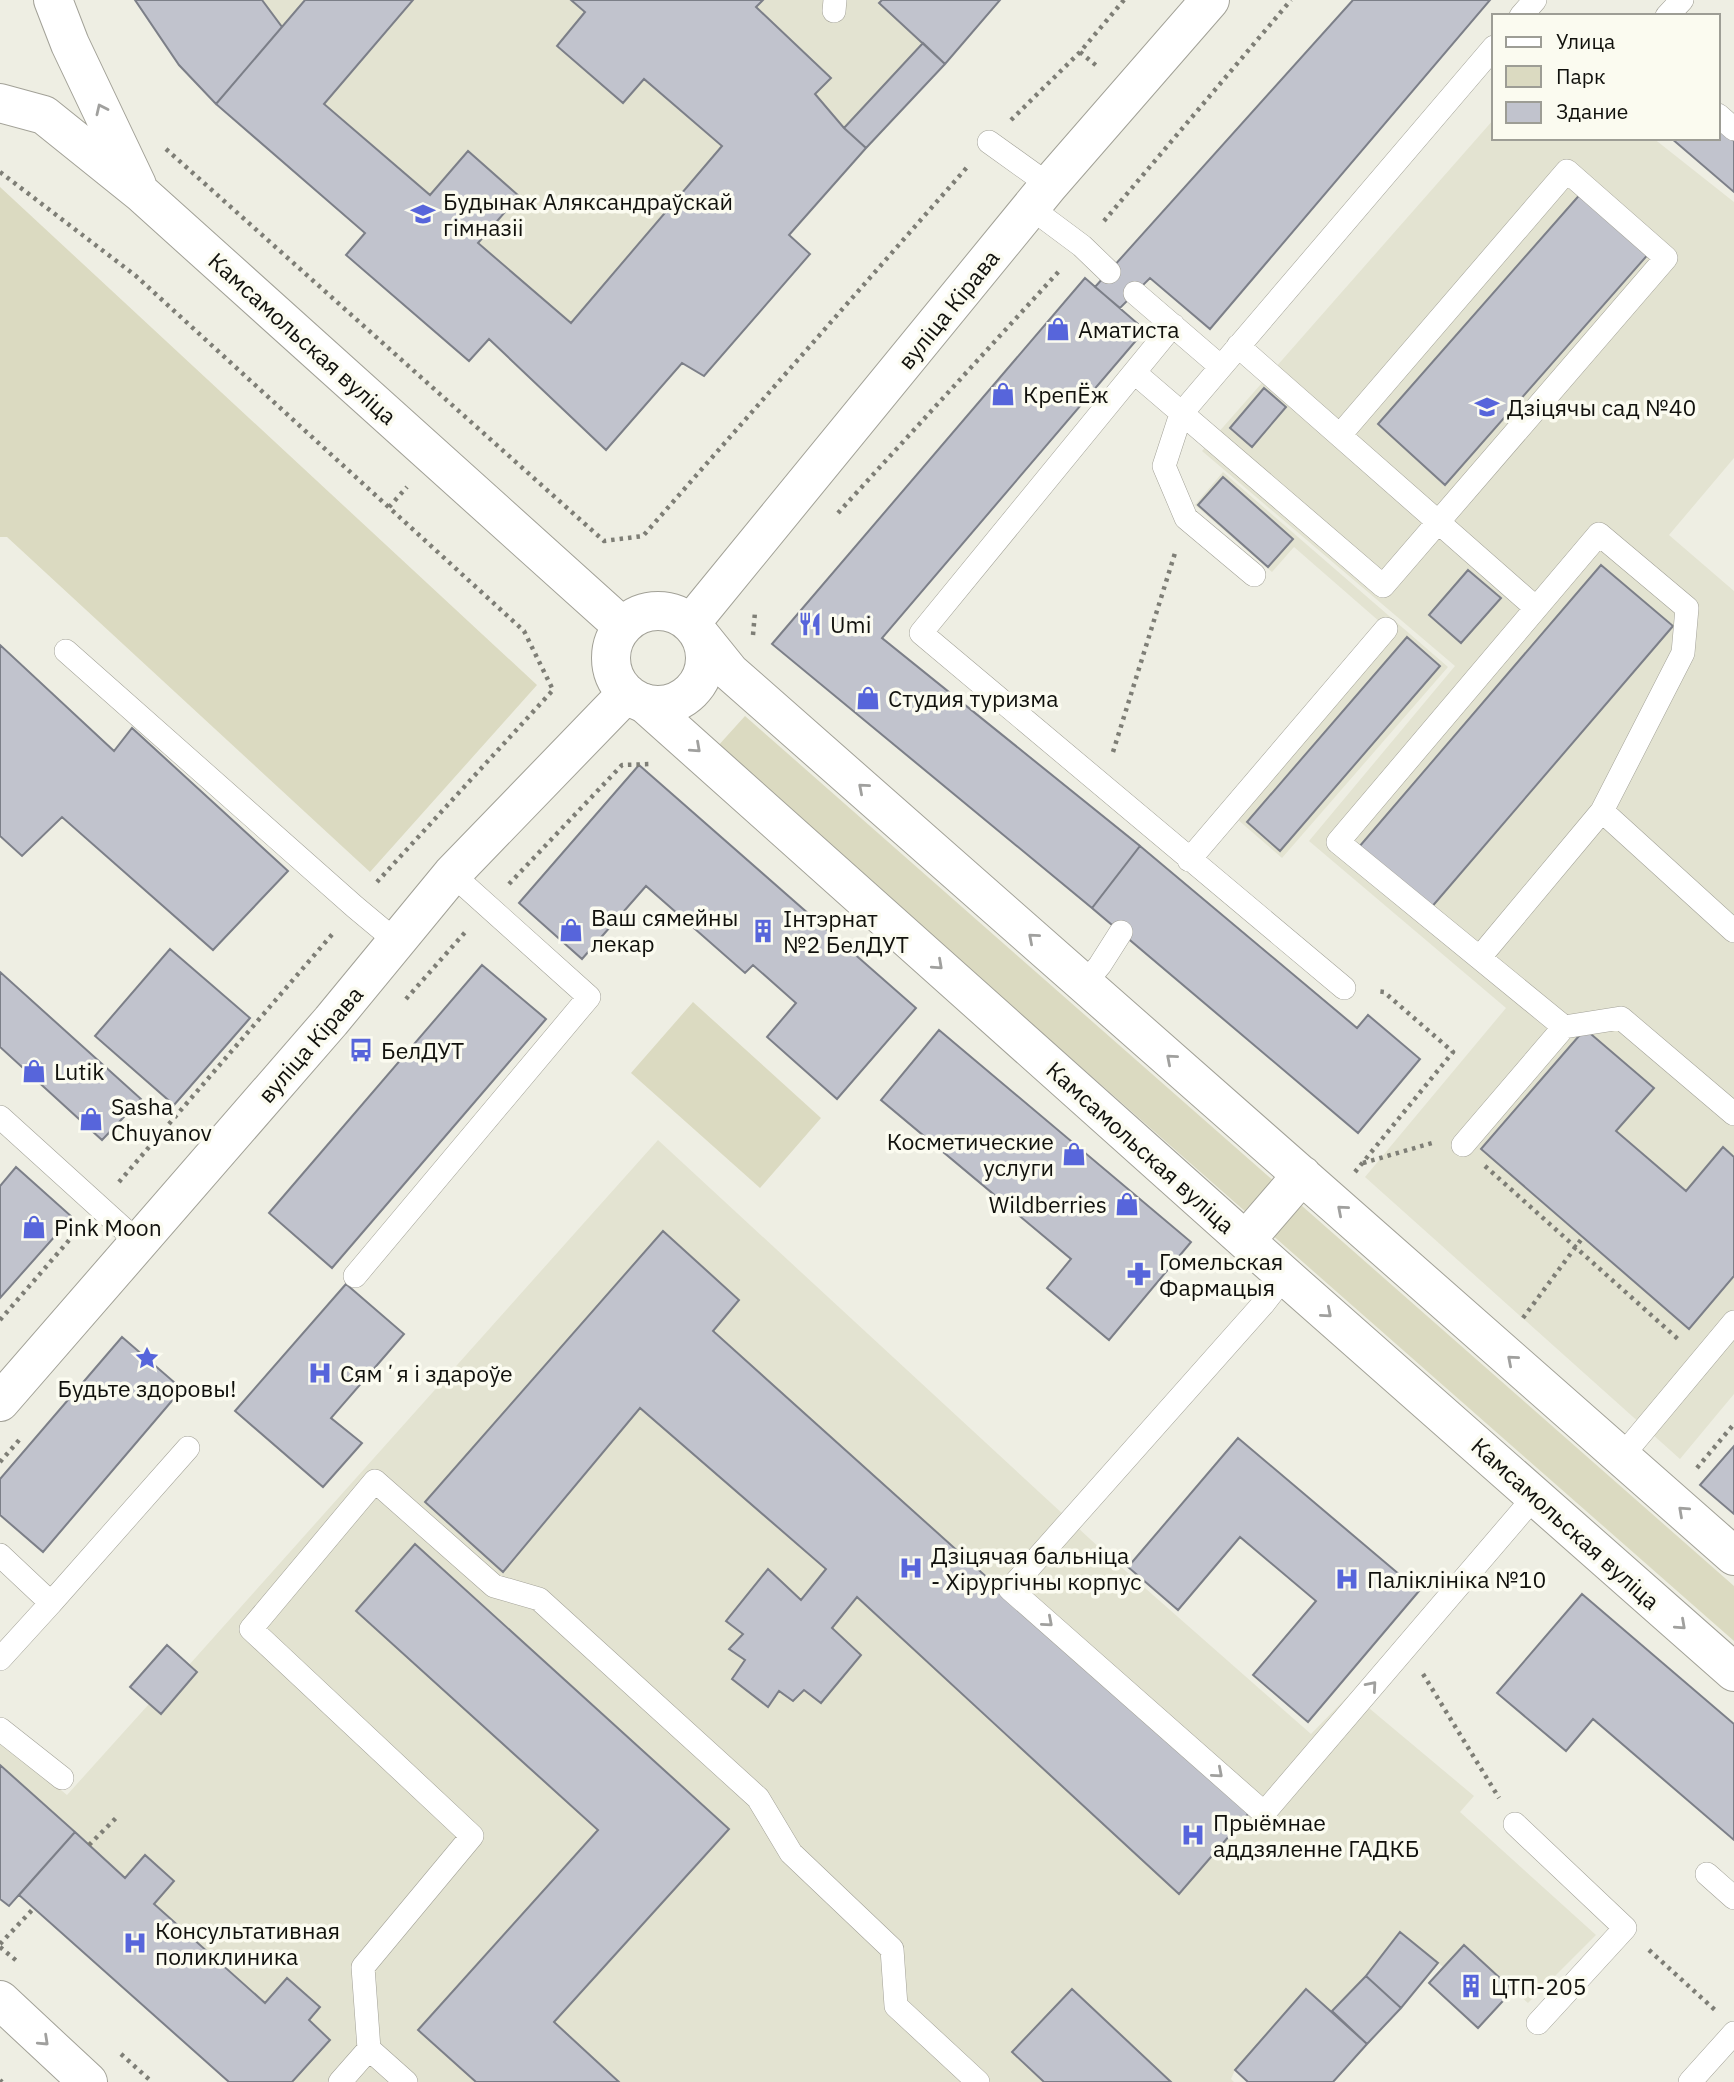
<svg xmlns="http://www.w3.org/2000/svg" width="1734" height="2082" font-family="'IBM Plex Sans',sans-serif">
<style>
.built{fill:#e3e3d1}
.green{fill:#dbdac1}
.building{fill:#c1c3cd;stroke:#7c7f88;stroke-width:2}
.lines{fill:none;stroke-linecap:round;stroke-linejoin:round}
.service-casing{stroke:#a2a197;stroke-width:24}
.tertiary-casing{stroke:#a2a197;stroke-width:40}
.primary-casing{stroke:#a2a197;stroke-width:40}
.path{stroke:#7e7e76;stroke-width:4.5;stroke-dasharray:3.5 5;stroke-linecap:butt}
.service{stroke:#fff;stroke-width:23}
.tertiary{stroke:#fff;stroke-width:38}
.primary{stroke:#fff;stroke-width:38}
.oneway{stroke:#a0a09e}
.labels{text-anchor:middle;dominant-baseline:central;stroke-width:7;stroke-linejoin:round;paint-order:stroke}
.poi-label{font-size:23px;fill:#11110d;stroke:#fbfbf0;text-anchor:start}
.street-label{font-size:23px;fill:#11110d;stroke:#fbfbf0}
</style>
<rect width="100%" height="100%" fill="#eeeee3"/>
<path class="built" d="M 135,0 L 1000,0 L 789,235 L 810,254 L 704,376 L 681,363 L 606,450 L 489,339 L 469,361 L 346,255 L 364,233 L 216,104 L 179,65 Z
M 1494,119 L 1494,138 L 1653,138 L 1734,202 L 1734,458 L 1669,535 L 1734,591 L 1734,1394 L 1680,1459 L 1365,1177 L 1506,1008 L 1309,841 L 1455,666 L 1202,451 Z
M 1223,472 L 1448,667 L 1282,858 L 1222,806 L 1380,622 L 1294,547 L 1272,572 L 1195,505 Z
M 658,1140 L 1103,1551 L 1311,1734 L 1351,1693 L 1474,1796 L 1460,1812 L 1596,1935 L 1528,2003 L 1464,1945 L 1443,1967 L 1400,1932 L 1366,1975 L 1401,2008 L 1367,2044 L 1306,1989 L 1235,2070 L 1231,2079 L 1234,2082 L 229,2082 L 20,1895 L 9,1906 L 0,1899 L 0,1740 L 67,1795 L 149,1704 L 161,1713 L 197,1672 L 189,1665 Z"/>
<path class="green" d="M 0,187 L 537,685 L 370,872 L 7,537 L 0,537 Z
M 745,716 L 1734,1586 L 1734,1641 L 717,747 Z
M 693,1002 L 821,1118 L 760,1188 L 631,1073 Z"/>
<path class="building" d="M 135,0 L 262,0 L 282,27 L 216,104 L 179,65 Z
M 305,0 L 413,0 L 324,104 L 430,195 L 468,151 L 519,196 L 478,243 L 571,323 L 722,146 L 644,79 L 623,103 L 557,46 L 585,12 L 571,0 L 763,0 L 756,7 L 831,78 L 815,94 L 844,128 L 866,148 L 789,235 L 810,254 L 704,376 L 682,363 L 606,450 L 489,339 L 469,361 L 346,255 L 365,233 L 216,104 Z
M 882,0 L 1000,0 L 945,64 L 879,3 Z
M 1353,0 L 1490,0 L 1210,329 L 1150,278 L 1120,308 L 1095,287 Z
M 923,43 L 945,64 L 866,148 L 844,128 Z
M 1718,128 L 1734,141 L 1734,192 L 1671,138 L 1718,138 Z
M 1583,191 L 1651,251 L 1445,485 L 1378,424 Z
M 1085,278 L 1145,330 L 882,638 L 1140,846 L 1092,908 L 772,644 Z
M 1264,388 L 1286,407 L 1252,447 L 1230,428 Z
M 1223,477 L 1293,539 L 1268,567 L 1198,505 Z
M 1601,565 L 1673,626 L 1430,909 L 1359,847 Z
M 1468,570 L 1501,598 L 1461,643 L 1429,615 Z
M 1407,637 L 1440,666 L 1280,851 L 1247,822 Z
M 0,645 L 114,751 L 132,728 L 288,871 L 213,950 L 62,817 L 22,856 L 0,836 Z
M 639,765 L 916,1008 L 837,1099 L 767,1037 L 796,1003 L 753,965 L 745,973 L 646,886 L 582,959 L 519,903 Z
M 1140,846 L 1357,1028 L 1368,1015 L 1420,1059 L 1358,1133 L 1092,908 Z
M 170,949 L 250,1018 L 174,1105 L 95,1036 Z
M 482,965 L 546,1019 L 332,1268 L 269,1213 Z
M 0,972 L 141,1099 L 102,1140 L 0,1047 Z
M 1585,1029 L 1654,1088 L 1616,1131 L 1686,1191 L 1723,1147 L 1734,1157 L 1734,1276 L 1689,1329 L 1481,1149 Z
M 939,1030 L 1191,1242 L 1109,1340 L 1047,1288 L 1071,1259 L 881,1100 Z
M 16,1167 L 72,1217 L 0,1298 L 0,1186 Z
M 663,1231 L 739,1300 L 713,1331 L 1249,1813 L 1179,1894 L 857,1597 L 832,1628 L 861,1655 L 821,1703 L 804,1690 L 793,1701 L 779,1691 L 768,1707 L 732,1679 L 745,1660 L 729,1649 L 743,1634 L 726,1621 L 768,1569 L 801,1600 L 826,1569 L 640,1408 L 503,1572 L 425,1502 Z
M 346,1284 L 404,1334 L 331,1418 L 362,1443 L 323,1487 L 235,1411 Z
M 122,1337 L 182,1389 L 43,1552 L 0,1515 L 0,1479 Z
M 1238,1438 L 1419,1591 L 1308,1722 L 1253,1675 L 1316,1601 L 1240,1537 L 1178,1610 L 1128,1567 Z
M 1734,1446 L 1734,1514 L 1700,1485 Z
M 415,1544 L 729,1829 L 554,2022 L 619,2082 L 476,2082 L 418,2030 L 598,1830 L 356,1611 Z
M 1582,1594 L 1734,1724 L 1734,1840 L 1593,1719 L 1566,1751 L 1497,1693 Z
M 167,1645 L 197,1672 L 161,1714 L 130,1687 Z
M 0,1765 L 75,1832 L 9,1906 L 0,1899 Z
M 75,1832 L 125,1878 L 145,1855 L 174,1881 L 154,1904 L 265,2003 L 287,1978 L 320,2007 L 309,2020 L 330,2040 L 292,2082 L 229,2082 L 19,1895 Z
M 1400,1932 L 1438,1963 L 1401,2008 L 1366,1976 Z
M 1464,1945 L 1513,1990 L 1478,2028 L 1429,1983 Z
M 1366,1976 L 1401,2008 L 1367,2044 L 1332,2011 Z
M 1072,1989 L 1171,2082 L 1044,2082 L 1012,2052 Z
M 1306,1989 L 1367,2044 L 1333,2082 L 1248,2082 L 1235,2070 Z"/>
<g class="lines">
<g class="service-casing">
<path id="service" d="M 834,11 L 835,0
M 1521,16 L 1535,0
M 1667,16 L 1682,0
M 1718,115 L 1734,129
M 989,142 L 1049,185
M 1031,208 L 1082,246 L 1109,272
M 1135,293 L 1221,367 L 1494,47
M 1173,325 L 921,633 L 1344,988
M 1238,346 L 1536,608
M 1221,367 L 1181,414 L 1164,466 L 1186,518 L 1254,575
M 1135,373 L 1383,586 L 1666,258 L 1567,171 L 1340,435
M 66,651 L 355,907 L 397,942
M 1189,860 L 1386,629
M 1734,931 L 1602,811 L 1683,653 L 1687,608 L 1599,534 L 1338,842 L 1564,1027 L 1621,1018 L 1734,1114
M 1480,957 L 1602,811
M 1085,983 L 1100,965 L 1121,932
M 0,1117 L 139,1243
M 1463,1145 L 1564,1027
M 355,1276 L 589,997 L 452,874
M 1285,1276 L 1264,1303 L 1010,1589 L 1264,1813 L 1536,1495
M 1622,1456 L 1734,1322
M 0,1555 L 51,1603 L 188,1448
M 0,1659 L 51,1603
M 0,1729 L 62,1778
M 1515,1824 L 1625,1928 L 1538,2023
M 1707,1874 L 1734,1898
M 340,2082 L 369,2049
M 406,2082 L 369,2049 L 363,1967 L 472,1836 L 251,1629 L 375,1481 L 494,1586 L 539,1599 L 758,1798 L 791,1853 L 892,1949 L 896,2006 L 978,2082
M 1690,2082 L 1734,2033"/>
</g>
<g class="tertiary-casing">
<path id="tertiary" d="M 53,0 L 70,44 L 137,185
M 0,103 L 44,115 L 141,193 L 622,626
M 701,636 L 730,672 L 1734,1556
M 644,703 L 1285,1276 L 1734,1672
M 1246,1240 L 1302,1175
M 0,2000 L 88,2082"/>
</g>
<g class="primary-casing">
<path id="primary" d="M611 658a47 47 0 1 1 94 0a47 47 0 1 1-94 0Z
M 691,623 L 1049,185 L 1210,0
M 0,1402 L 331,1021 L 452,874 L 627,693"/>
</g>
<path class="path" d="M 1080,52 L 1098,67
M 1011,120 L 1080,52 L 1124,0
M 166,149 L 604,541 L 643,536 L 969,165
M 0,172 L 136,276 L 524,631 L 553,690 L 377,882
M 1104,221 L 1291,0
M 389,507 L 407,487
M 838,513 L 1061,269
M 753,635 L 755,612
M 1113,752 L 1175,553
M 509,884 L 622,765 L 652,764
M 406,999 L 468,929
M 1363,1163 L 1432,1143
M 1485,1166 L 1679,1340
M 1355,1172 L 1453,1052 L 1384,992 L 1376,991
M 119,1182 L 335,931
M 1523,1318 L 1583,1237
M 0,1320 L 77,1231
M 0,1462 L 20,1439
M 1697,1468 L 1734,1424
M 1423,1674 L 1499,1798
M 89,1845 L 116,1818
M 0,1944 L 34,1908
M 0,1947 L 18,1962
M 1649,1950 L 1715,2010
M 121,2054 L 152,2082
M 0,2080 L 2,2082"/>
<use href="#service" class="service"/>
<use href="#tertiary" class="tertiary"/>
<use href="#primary" class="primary"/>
</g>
<defs><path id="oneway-chevron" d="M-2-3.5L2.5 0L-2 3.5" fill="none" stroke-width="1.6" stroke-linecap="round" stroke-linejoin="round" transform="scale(1.75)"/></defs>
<g class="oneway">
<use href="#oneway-chevron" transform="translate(101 109) rotate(-115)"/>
<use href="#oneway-chevron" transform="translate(696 748) rotate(42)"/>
<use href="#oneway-chevron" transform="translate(863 788) rotate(-139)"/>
<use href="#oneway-chevron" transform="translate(1033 938) rotate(-139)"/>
<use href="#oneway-chevron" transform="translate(938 965) rotate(42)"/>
<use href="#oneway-chevron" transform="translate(1171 1059) rotate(-139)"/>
<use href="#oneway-chevron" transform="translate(1342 1210) rotate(-139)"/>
<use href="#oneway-chevron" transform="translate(1327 1313) rotate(41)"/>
<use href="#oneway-chevron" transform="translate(1512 1360) rotate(-139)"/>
<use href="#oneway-chevron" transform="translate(1683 1511) rotate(-138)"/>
<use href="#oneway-chevron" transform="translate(1048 1622) rotate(41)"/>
<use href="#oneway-chevron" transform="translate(1681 1625) rotate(42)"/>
<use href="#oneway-chevron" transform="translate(1372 1686) rotate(-49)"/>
<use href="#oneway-chevron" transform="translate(1218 1773) rotate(41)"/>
<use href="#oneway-chevron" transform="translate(44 2041) rotate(43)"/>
</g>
<defs>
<g id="university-bare" transform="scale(1.89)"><path d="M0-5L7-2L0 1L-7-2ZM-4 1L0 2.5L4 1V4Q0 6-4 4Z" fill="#5765db" stroke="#fbfbf0" stroke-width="2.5" paint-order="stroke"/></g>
<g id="shop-bare" transform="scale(1.89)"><path d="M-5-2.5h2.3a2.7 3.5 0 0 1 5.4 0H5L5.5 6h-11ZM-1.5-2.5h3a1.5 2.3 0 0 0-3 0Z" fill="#5765db" stroke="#fbfbf0" stroke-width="2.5" paint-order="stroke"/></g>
<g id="school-bare" transform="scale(1.89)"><path d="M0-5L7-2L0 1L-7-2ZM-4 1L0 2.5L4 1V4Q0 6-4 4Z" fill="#5765db" stroke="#fbfbf0" stroke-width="2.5" paint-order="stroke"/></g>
<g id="restaurant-bare" transform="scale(1.89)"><path d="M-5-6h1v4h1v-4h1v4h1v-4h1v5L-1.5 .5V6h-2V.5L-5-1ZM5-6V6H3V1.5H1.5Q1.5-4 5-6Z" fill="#5765db" stroke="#fbfbf0" stroke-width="2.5" paint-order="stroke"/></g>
<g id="building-bare" transform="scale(1.89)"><path d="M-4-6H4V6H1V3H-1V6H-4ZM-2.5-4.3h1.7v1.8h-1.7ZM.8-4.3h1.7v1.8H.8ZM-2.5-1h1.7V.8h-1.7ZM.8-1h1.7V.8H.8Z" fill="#5765db" stroke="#fbfbf0" stroke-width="2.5" paint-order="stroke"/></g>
<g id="bus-bare" transform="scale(1.89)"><path d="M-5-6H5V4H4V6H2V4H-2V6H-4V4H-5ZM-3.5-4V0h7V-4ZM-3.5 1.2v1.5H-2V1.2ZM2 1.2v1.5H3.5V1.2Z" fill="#5765db" stroke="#fbfbf0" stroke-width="2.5" paint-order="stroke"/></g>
<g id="pharmacy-bare" transform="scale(1.89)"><path d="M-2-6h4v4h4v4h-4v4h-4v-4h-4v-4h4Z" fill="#5765db" stroke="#fbfbf0" stroke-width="2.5" paint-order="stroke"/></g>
<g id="sight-bare" transform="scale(1.89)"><path d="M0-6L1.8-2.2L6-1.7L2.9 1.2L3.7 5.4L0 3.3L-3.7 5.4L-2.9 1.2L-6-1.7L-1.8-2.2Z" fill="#5765db" stroke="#fbfbf0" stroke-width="2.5" paint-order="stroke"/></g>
<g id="hospital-bare" transform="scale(1.89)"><path d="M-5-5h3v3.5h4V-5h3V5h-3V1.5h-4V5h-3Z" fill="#5765db" stroke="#fbfbf0" stroke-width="2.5" paint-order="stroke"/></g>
</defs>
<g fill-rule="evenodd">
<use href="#university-bare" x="423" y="214"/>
<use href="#shop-bare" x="1058" y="329"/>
<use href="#shop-bare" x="1003" y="394"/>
<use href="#school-bare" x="1487" y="407"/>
<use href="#restaurant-bare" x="810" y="624"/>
<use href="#shop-bare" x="868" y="698"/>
<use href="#shop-bare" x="571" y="930"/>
<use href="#building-bare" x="763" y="931"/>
<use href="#bus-bare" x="361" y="1050"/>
<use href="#shop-bare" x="34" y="1071"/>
<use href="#shop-bare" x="91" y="1119"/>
<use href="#shop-bare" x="1074" y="1154"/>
<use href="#shop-bare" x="1127" y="1204"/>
<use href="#shop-bare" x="34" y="1227"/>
<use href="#pharmacy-bare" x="1139" y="1274"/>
<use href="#sight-bare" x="147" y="1358"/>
<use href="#hospital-bare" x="320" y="1373"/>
<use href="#hospital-bare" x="911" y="1568"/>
<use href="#hospital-bare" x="1347" y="1579"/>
<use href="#hospital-bare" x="1193" y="1835"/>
<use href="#hospital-bare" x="135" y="1943"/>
<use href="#building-bare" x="1471" y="1986"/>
</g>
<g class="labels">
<g class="poi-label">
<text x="443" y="201">Будынак Аляксандраўскай<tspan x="443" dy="26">гімназіі</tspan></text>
<text x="1078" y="329">Аматиста</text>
<text x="1023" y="394">КрепЁж</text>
<text x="1507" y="407">Дзіцячы сад №40</text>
<text x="830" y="624">Umi</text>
<text x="888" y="698">Студия туризма</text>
<text x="591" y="917">Ваш сямейны<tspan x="591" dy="26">лекар</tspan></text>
<text x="783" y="918">Інтэрнат<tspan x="783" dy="26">№2 БелДУТ</tspan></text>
<text x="381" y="1050">БелДУТ</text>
<text x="54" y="1071">Lutik</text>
<text x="111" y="1106">Sasha<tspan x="111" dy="26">Chuyanov</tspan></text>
<text x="1054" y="1141" text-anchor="end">Косметические<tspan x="1054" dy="26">услуги</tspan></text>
<text x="1107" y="1204" text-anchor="end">Wildberries</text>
<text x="54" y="1227">Pink Moon</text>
<text x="1159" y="1261">Гомельская<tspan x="1159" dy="26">Фармацыя</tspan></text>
<text x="340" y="1373">Сямʼя і здароўе</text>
<text x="147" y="1388" text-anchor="middle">Будьте здоровы!</text>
<text x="931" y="1555">Дзіцячая бальніца<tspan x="931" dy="26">- Хірургічны корпус</tspan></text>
<text x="1367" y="1579">Паліклініка №10</text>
<text x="1213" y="1822">Прыёмнае<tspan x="1213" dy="26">аддзяленне ГАДКБ</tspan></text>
<text x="155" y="1930">Консультативная<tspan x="155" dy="26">поликлиника</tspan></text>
<text x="1491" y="1986">ЦТП-205</text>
</g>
<g class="street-label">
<text transform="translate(948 309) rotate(-51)">вуліца Кірава</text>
<text transform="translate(303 338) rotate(42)">Камсамольская вуліца</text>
<text transform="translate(310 1044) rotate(-49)">вуліца Кірава</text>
<text transform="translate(1141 1147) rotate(42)">Камсамольская вуліца</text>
<text transform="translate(1566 1523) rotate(42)">Камсамольская вуліца</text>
</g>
</g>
<rect x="1492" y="14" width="228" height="126" fill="#fbfbf0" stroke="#9d9d95" stroke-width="2"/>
<rect x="1506" y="37" width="35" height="10" fill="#ffffff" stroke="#9d9d95" stroke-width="2"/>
<text x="1556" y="49" font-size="21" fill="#11110d">Улица</text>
<rect x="1506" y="66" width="35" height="21" fill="#dbdac1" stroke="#9d9d95" stroke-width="2"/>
<text x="1556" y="84" font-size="21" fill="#11110d">Парк</text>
<rect x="1506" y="102" width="35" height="21" fill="#c1c3cd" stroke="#9d9d95" stroke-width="2"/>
<text x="1556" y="119" font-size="21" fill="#11110d">Здание</text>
</svg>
